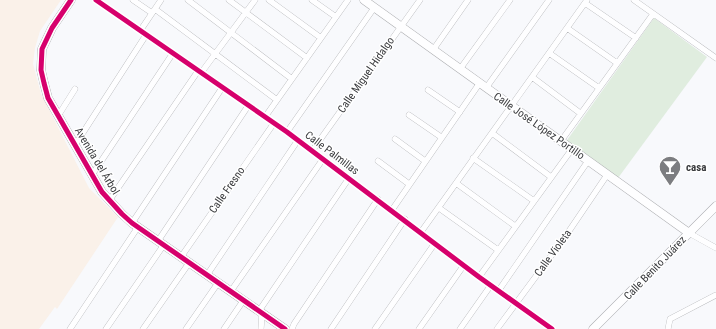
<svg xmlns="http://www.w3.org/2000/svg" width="716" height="329" font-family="'Roboto Condensed',sans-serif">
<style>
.industrial{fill:#faf1e9}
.green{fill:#e0eddf}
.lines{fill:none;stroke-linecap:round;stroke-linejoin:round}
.street-casing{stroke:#adaeb1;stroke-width:6}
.secondary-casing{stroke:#adaeb1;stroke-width:9}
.street{stroke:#fefeff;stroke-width:5.5}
.secondary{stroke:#fefeff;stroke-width:8}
.cycleway-casing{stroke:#fff;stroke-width:8}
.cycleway{stroke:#d6006c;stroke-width:5}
.labels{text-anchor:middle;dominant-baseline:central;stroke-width:3;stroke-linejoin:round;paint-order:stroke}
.street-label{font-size:11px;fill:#393a3d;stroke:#fff}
.poi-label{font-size:11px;font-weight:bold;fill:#393a3d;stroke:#fff;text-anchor:start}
</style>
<rect width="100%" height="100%" fill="#f8f9fc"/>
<path class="industrial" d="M 0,0 L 61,0 L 40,31 L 35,48 L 33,64 L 41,94 L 89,188 L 118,217 L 57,309 L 55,307 L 39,329 L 0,329 Z"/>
<path class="green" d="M 654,18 L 707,57 L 618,178 L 565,143 Z"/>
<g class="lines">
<g class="street-casing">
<path id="street" d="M 96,0 L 287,132 L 479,277 L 552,329
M 133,0 L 152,13
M 188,0 L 292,79
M 229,0 L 307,58
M 269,0 L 321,38
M 312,0 L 336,17
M 634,0 L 716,58
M 585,3 L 636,38
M 155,9 L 277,100
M 567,28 L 617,63
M 140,31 L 161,0
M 433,50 L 468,0
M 549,53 L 599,88
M 460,69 L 510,0
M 201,73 L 255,0
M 532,77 L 580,113
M 486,88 L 549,0
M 428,90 L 460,112
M 409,115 L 441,137
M 58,116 L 75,89
M 265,117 L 348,0
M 287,132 L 374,8
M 492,133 L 551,177
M 395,139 L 425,161
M 561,141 L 653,14
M 75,145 L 146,35
M 312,151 L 420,0
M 473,158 L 534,201
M 378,161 L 409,184
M 92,175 L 173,53
M 456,183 L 515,226
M 109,201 L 198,71
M 439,208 L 498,250
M 392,210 L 479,84
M 132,223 L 222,88
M 421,232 L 587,0
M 689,233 L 716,248
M 158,241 L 248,106
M 181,257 L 274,123
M 207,275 L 298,140
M 479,277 L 572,149
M 499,290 L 588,161
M 231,291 L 323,159
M 259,311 L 349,178
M 70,329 L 138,227
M 106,329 L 163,246
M 143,329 L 189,263
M 186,329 L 218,283
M 224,329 L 243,301
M 261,329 L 262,313
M 292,329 L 294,324 L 378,199
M 331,329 L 405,219
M 375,329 L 435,243
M 419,329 L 464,265
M 460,329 L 491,285
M 497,329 L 565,237 L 607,175
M 668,329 L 670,319 L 716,295"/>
</g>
<g class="secondary-casing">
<path id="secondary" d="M 71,0 L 52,28 L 42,49 L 41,70 L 44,83 L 48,98 L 102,192 L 122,214 L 132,223 L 285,329
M 364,0 L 689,233
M 593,329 L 716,206"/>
</g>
<use href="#street" class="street"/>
<use href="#secondary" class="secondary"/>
<g class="cycleway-casing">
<path id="cycleway" d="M 71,0 L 52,28 L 42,49 L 41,70 L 44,83 L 48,98 L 102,192 L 122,214 L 132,223 L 285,329
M 96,0 L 287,132 L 479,277 L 552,329"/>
</g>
<use href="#cycleway" class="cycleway"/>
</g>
<defs>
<g id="bar-pin" transform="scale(1.15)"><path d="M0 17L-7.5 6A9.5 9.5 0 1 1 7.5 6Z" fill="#7c7d80" stroke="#fff"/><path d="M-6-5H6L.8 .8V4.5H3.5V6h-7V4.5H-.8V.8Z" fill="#fff"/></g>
</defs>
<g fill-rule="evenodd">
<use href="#bar-pin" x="670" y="167"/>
</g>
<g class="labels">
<g class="street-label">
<text transform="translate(366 75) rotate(-55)">Calle Miguel Hidalgo</text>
<text transform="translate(539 126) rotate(35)">Calle José López Portillo</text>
<text transform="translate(332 153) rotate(37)">Calle Palmillas</text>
<text transform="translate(97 161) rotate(59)">Avenida del Árbol</text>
<text transform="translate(227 190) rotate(-55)">Calle Fresno</text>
<text transform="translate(553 253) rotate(-54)">Calle Violeta</text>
<text transform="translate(655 268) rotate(-46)">Calle Benito Juárez</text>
</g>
<g class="poi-label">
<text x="686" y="167">casa</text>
</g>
</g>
</svg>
